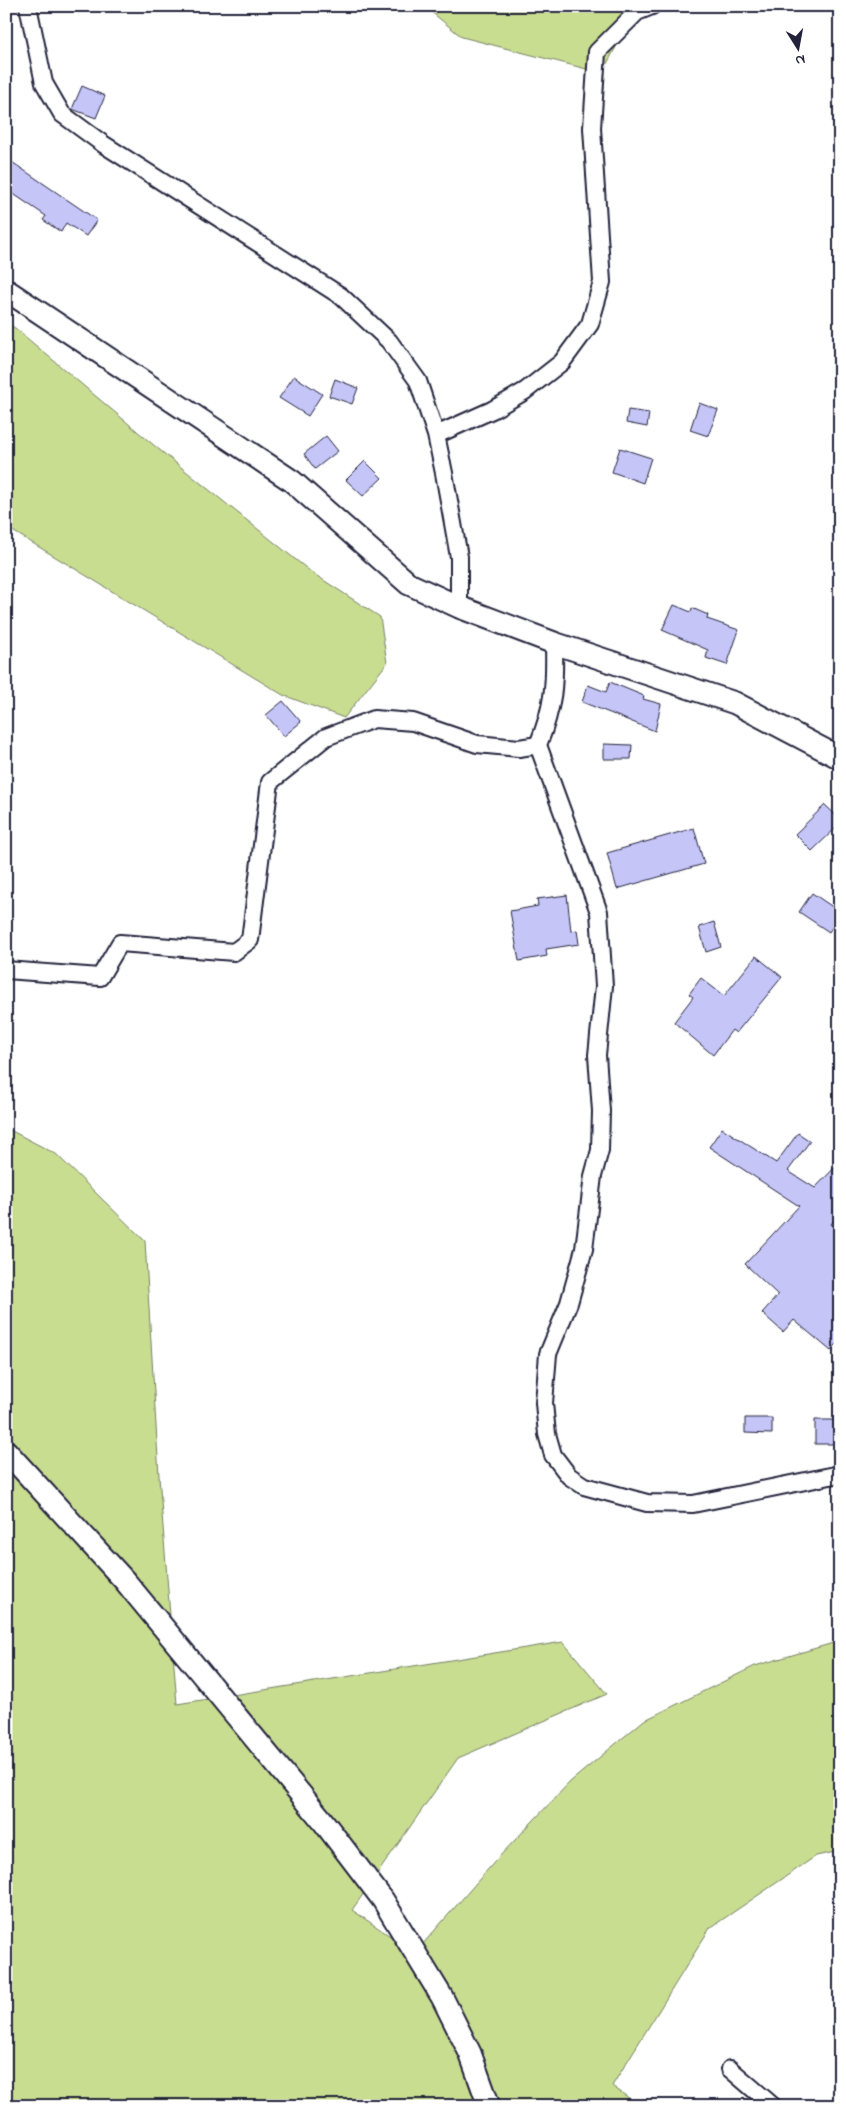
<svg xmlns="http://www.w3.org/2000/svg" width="846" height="2112" font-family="'Indie Flower',sans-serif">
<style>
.green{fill:#c9dd91;stroke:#768066}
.building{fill:#c5c5f8;stroke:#22223b}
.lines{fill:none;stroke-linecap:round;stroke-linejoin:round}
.minor-casing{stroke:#22223b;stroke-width:20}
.tertiary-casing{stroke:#22223b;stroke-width:25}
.minor{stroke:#fff;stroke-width:16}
.tertiary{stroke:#fff;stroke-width:21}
</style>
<rect width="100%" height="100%" fill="#fff"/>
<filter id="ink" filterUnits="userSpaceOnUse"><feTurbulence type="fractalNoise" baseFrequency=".02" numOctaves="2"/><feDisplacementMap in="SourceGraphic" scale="10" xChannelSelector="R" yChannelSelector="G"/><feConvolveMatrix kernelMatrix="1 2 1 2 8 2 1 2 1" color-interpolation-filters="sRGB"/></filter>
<g filter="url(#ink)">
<path class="green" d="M 424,6 L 638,6 L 602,73 L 462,37 Z
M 6,323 L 15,328 L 156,447 L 311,572 L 380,617 L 387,663 L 344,718 L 283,695 L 6,527 Z
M 6,1128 L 56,1154 L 145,1241 L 159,1476 L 177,1704 L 563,1642 L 607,1694 L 458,1758 L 352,1910 L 415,1953 L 497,1859 L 570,1782 L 643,1721 L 755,1666 L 840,1641 L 840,1851 L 816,1856 L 710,1928 L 612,2086 L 640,2106 L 6,2106 Z"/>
<path class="building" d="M 82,86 L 105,96 L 96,118 L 72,109 Z
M 6,158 L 97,220 L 86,236 L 66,223 L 61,232 L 43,220 L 46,216 L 6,189 Z
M 294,376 L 322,394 L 308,416 L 279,398 Z
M 335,379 L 358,388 L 352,404 L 329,396 Z
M 699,403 L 718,410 L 708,436 L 690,430 Z
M 628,410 L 649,413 L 647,427 L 626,423 Z
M 326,436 L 338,451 L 315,469 L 304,454 Z
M 620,448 L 651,458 L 643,483 L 612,472 Z
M 365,461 L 382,478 L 363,496 L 346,480 Z
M 674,605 L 691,612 L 692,608 L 708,615 L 707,619 L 739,630 L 727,665 L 706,658 L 708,650 L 662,630 Z
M 610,682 L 644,696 L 643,699 L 661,704 L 655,731 L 582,702 L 588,685 L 606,692 Z
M 283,701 L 301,722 L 284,736 L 266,715 Z
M 604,744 L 632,745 L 631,759 L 604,759 Z
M 825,805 L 840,819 L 840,824 L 812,851 L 795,834 Z
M 694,828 L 704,864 L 617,889 L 607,853 Z
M 812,893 L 840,912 L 840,916 L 829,932 L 799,912 Z
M 567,895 L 571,931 L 577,930 L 579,944 L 546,949 L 547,956 L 519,961 L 510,911 L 538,906 L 537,899 Z
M 714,922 L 721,947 L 706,952 L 699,927 Z
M 756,956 L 782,977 L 736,1033 L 732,1030 L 713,1055 L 674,1022 L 693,997 L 689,994 L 701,978 L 724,996 Z
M 722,1128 L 776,1163 L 798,1133 L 810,1141 L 788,1171 L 815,1188 L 840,1162 L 840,1214 L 831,1224 L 840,1232 L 840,1340 L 831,1351 L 794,1320 L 783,1332 L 762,1313 L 778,1295 L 745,1264 L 799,1206 L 709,1147 Z
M 745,1418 L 772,1418 L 772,1434 L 745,1433 Z
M 815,1420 L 840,1420 L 840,1444 L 815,1444 Z"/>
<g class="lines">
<g class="minor-casing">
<path id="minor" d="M 28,6 L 44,83 L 62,114 L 103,144 L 341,296 L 389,341 L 418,381 L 436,435 L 444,473 L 459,557 L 459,607
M 436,435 L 492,410 L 525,391 L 562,362 L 590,324 L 602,282 L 592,128 L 597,52 L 637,12 L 652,6
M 554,643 C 555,683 554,706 538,745 L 599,912 L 604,986 L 597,1055 L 601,1111 L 600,1150 L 593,1176 L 584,1249 L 569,1303 L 548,1354 L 544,1403 L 547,1434 L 553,1455 L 569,1476 L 584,1486 L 647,1503 L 693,1504 L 840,1474
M 6,970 L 100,977 L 120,943 L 234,952 L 250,940 L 270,782 L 326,737 L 374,719 L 413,722 L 477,744 L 519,748 L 538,745
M 730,2069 L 773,2106"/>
</g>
<g class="tertiary-casing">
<path id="tertiary" d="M 6,290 L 292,481 L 409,584 L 459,607 L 554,643 L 735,703 L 840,758
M 6,1451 L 125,1581 L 322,1820 L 383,1900 L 442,1997 L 470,2053 L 489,2106"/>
</g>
<use href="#minor" class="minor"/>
<use href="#tertiary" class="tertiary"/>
</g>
</g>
<rect width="846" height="2112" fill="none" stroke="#fff" stroke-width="25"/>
<rect x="12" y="12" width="821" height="2087" fill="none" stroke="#22223b" stroke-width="2" filter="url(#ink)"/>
<g transform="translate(798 48) rotate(169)" stroke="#ffffff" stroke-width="4" paint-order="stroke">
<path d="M0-4L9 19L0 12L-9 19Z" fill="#22223b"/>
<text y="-8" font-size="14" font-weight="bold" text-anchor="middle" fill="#22223b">N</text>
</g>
</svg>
